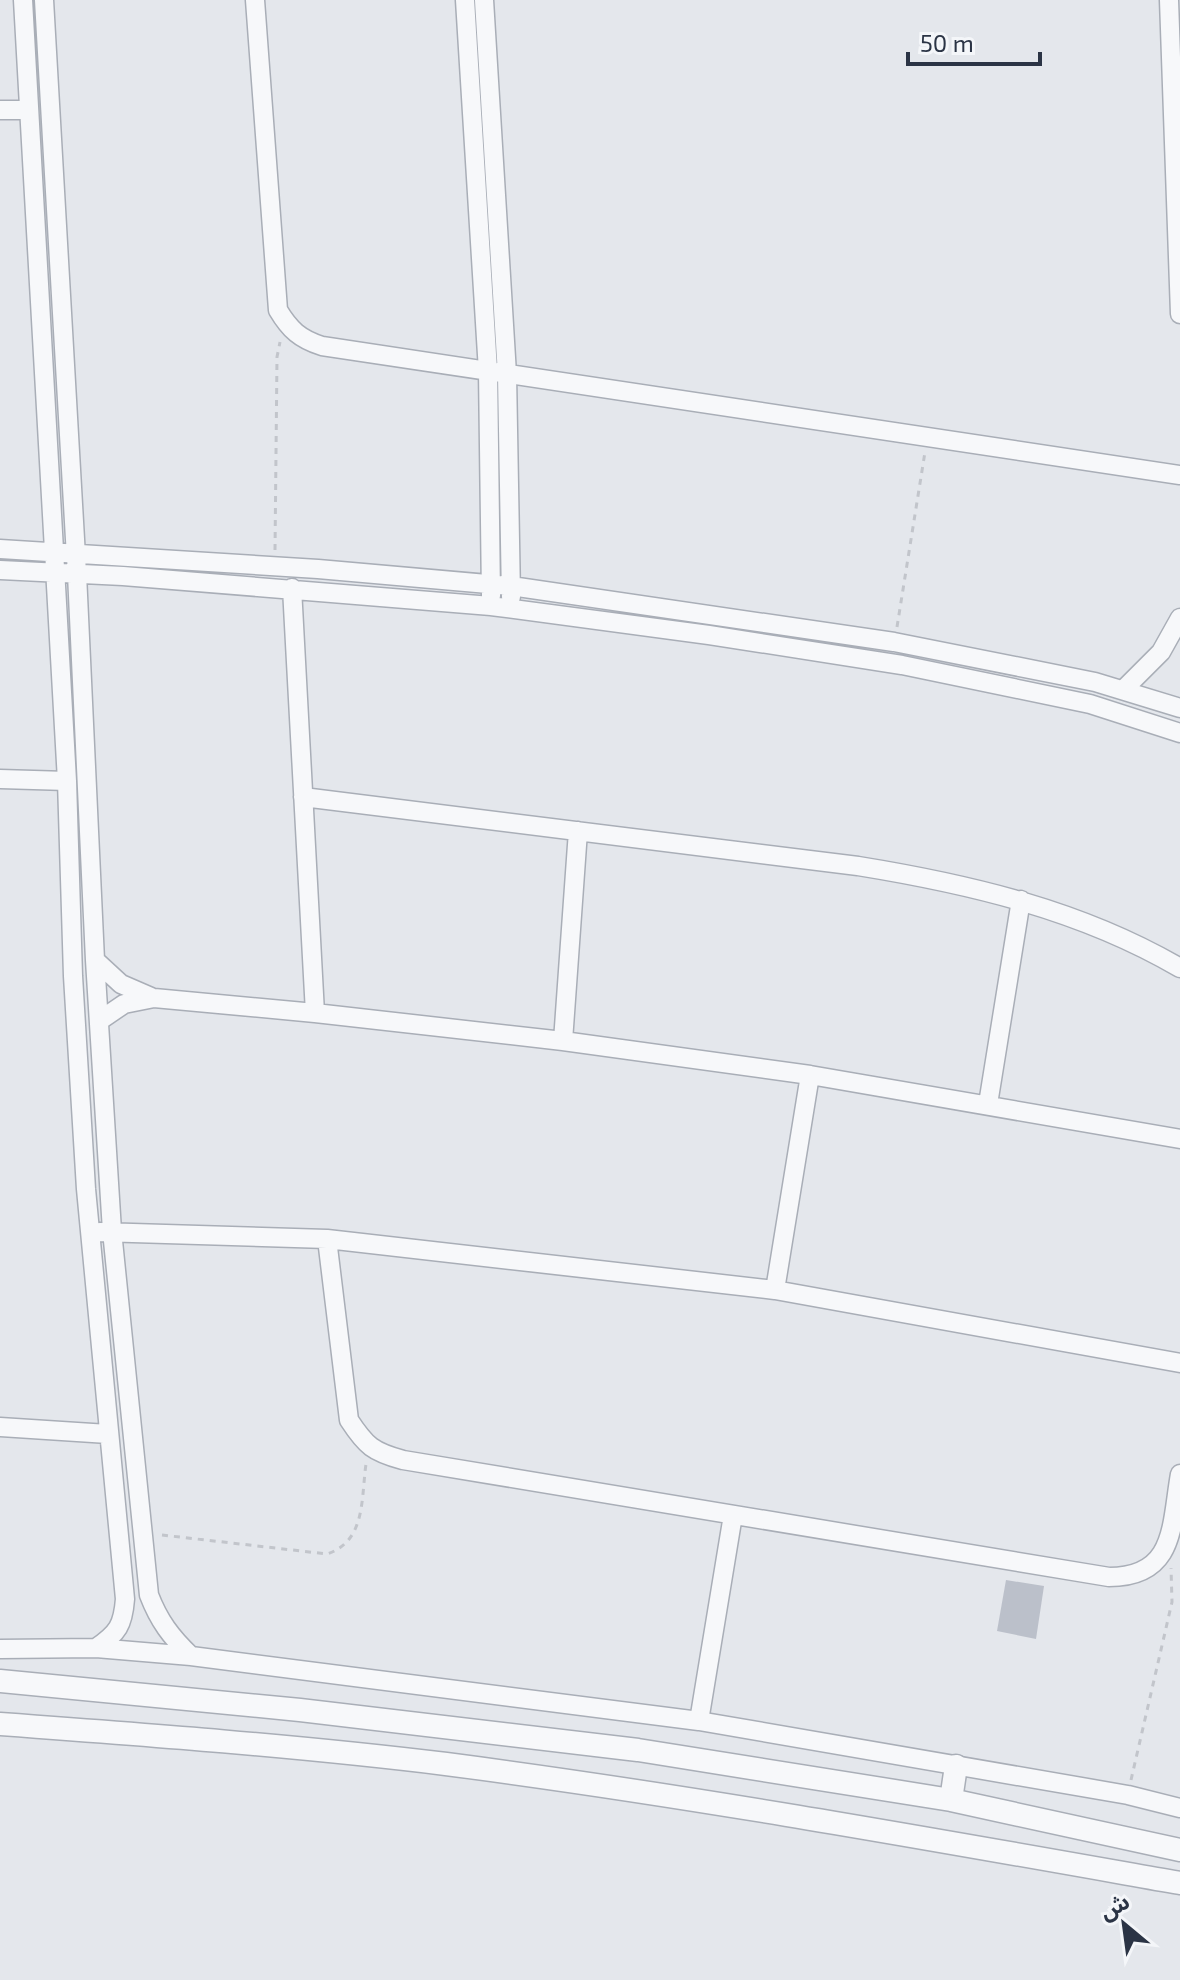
<svg xmlns="http://www.w3.org/2000/svg" width="1180" height="1980" font-family="'Exo 2','Noto Sans Arabic',sans-serif">
<style>
.building{fill:#bbc0ca}
.lines{fill:none;stroke-linecap:round;stroke-linejoin:round}
.minor-casing{stroke:#a9aeb7;stroke-width:21}
.tertiary-casing{stroke:#a9aeb7;stroke-width:25}
.path{stroke:#c2c5cb;stroke-width:3;stroke-dasharray:6 6;stroke-linecap:butt}
.minor{stroke:#f7f8fa;stroke-width:18}
.tertiary{stroke:#f7f8fa;stroke-width:22}
</style>
<rect width="100%" height="100%" fill="#e4e7ec"/>
<path class="building" d="M 1006,1580 L 1044,1586 L 1036,1639 L 997,1631 Z"/>
<g class="lines">
<g class="minor-casing">
<path id="minor" d="M 23,0 L 67,781 L 73,976 L 86,1189 L 125,1599 C 123,1625 118,1633 96,1648
M 44,0 L 77,574 L 95,960 L 112,1231 L 149,1595 C 159,1621 171,1637 191,1656
M 255,0 L 278,310 C 290,330 300,339 322,346 L 1180,475
M 465,0 L 488,371 L 491,596
M 484,0 L 507,374 L 511,597
M 1169,0 L 1180,314
M 0,110 L 29,110
M 0,549 L 318,569 L 511,586 L 894,642 L 1095,682 L 1180,708
M 0,570 L 123,576 L 491,606 L 709,635 L 902,665 L 1090,704 L 1180,733
M 292,588 L 315,1013
M 1124,689 L 1161,652 L 1180,618
M 0,779 L 67,781
M 303,797 L 858,866 C 969,884 1081,910 1180,968
M 95,960 L 121,984 L 151,997
M 99,1021 L 124,1004 L 154,998 L 315,1013 L 563,1041 L 810,1075 L 1180,1139
M 563,1041 L 578,831
M 988,1104 L 1021,900
M 100,1232 L 327,1239 L 775,1290 L 1180,1363
M 327,1239 L 349,1420 C 366,1446 373,1452 403,1460 L 1109,1577 C 1176,1577 1171,1525 1180,1474
M 775,1290 L 810,1075
M 0,1427 L 108,1434
M 0,1649 L 96,1648 L 191,1656 L 699,1721 L 1128,1795 L 1180,1808
M 699,1721 L 733,1515"/>
</g>
<g class="tertiary-casing">
<path id="tertiary" d="M 0,1681 L 300,1710 L 638,1750 L 951,1800 L 1180,1850
M 0,1724 C 149,1735 298,1746 446,1764 C 692,1796 936,1840 1180,1883
M 951,1800 L 956,1766"/>
</g>
<path class="path" d="M 275,550 L 277,357 L 280,342
M 897,627 L 925,452
M 162,1535 L 327,1554 C 366,1541 361,1499 366,1464
M 1131,1780 L 1172,1602 L 1171,1568"/>
<use href="#minor" class="minor"/>
<use href="#tertiary" class="tertiary"/>
</g>
<g transform="translate(1124 1924) rotate(331)" stroke="#f4f6f9" stroke-width="6" paint-order="stroke">
<path d="M0-6L14 30L0 20L-14 30Z" fill="#2b3445"/>
<text y="-12" font-size="22" font-weight="bold" text-anchor="middle" fill="#2b3445">ش</text>
</g>
<path d="M908 52v12h132v-12" fill="none" stroke="#2b3445" stroke-width="4"/>
<text x="920" y="52" font-size="24" fill="#2b3445" stroke="#f4f6f9" stroke-width="6" paint-order="stroke">50 m</text>
</svg>
